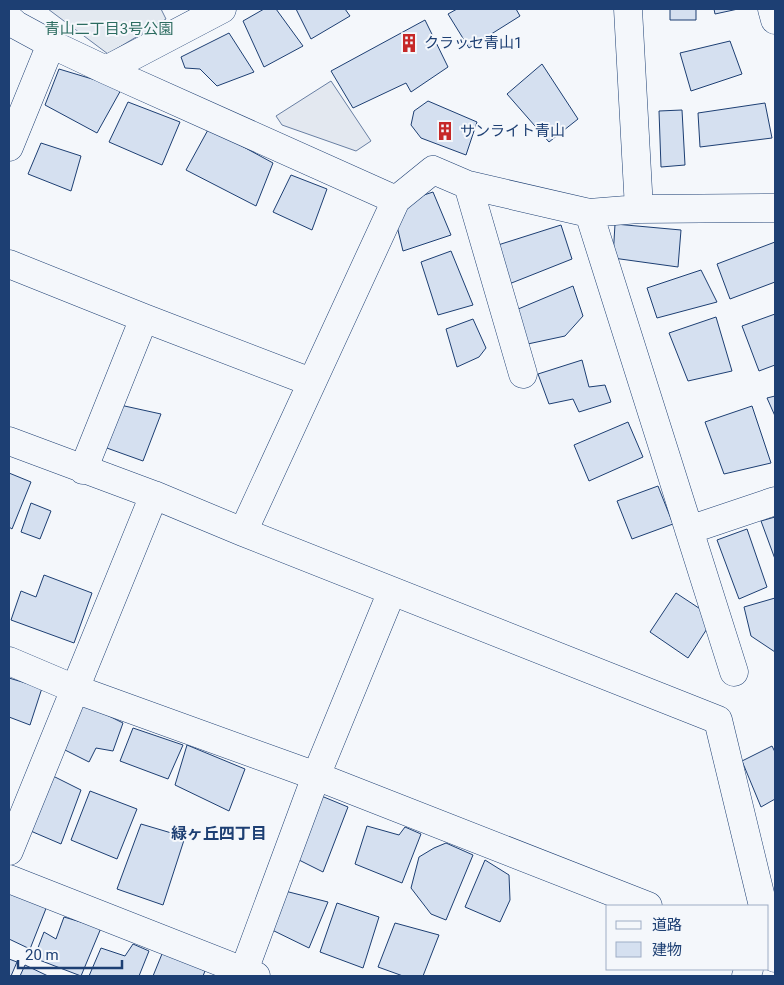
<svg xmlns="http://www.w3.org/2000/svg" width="784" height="985" font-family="Roboto,'Noto Sans JP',sans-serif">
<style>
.green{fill:#e3e9f0;stroke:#687fa3}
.parking{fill:#e3e8f0;stroke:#687fa3}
.building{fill:#d5e0f0;stroke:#1d3f73}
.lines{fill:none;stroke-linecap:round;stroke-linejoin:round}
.minor-casing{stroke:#1d3f73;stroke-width:29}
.minor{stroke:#f4f7fb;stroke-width:28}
.labels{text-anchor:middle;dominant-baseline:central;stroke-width:4;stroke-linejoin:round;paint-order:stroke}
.park-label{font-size:15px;fill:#2c6c60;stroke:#f4f7fb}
.poi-label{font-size:15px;fill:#1d3f73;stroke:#f4f7fb;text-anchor:start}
.neighbourhood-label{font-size:16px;font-weight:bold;fill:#1d3f73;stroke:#f4f7fb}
</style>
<rect width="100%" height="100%" fill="#f4f7fb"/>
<path class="green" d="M 48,9 L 161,9 L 166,19 L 108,54 Z"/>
<path class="parking" d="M 331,81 L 371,141 L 356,151 L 282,125 L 276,116 Z"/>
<path class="building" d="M 264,9 L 276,9 L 303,46 L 264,67 L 243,21 Z
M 296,9 L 345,9 L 350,16 L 311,39 Z
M 457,9 L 516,9 L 520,16 L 469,48 L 448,14 Z
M 670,9 L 696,9 L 696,20 L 670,20 Z
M 714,9 L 738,9 L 715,14 Z
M 425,20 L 448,67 L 411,92 L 406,83 L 353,108 L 331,71 Z
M 229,33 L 254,72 L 217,86 L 200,69 L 185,68 L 181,57 Z
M 730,41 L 742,74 L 691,91 L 680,53 Z
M 542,64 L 578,119 L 549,142 L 507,94 Z
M 59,69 L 122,88 L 97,133 L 45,105 Z
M 428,101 L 477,122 L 466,155 L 421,138 L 411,125 L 414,111 Z
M 128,102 L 180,122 L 162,165 L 109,142 Z
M 765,103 L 772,138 L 700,147 L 698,113 Z
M 682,110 L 685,165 L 661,167 L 659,111 Z
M 209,128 L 273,163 L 256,206 L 186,170 Z
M 41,143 L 81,156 L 71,191 L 28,174 Z
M 291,175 L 327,189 L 312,230 L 273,212 Z
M 433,192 L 451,235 L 403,251 L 395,218 L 406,201 Z
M 615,224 L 681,230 L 678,267 L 613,258 Z
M 561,225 L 572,259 L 509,284 L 498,245 Z
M 775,242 L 775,282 L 730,299 L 717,264 Z
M 451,251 L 473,305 L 438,315 L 421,262 Z
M 701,270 L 717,302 L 657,318 L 647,288 Z
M 573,286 L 583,316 L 565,336 L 523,345 L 511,312 Z
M 775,314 L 775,365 L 759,371 L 742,326 Z
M 716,317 L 732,371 L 688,381 L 669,333 Z
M 473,319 L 486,348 L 479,357 L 457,367 L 446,329 Z
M 582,360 L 589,387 L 605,385 L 611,402 L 579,412 L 573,399 L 549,404 L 538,374 Z
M 775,396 L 775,416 L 767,398 Z
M 120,405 L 161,414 L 143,461 L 104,447 Z
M 752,406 L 771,463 L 724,474 L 705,422 Z
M 628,422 L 643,457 L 589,481 L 574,445 Z
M 9,473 L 31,482 L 12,529 L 9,527 Z
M 658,486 L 673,524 L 632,539 L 617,501 Z
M 31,503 L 51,511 L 40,539 L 21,532 Z
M 775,517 L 775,559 L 761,521 Z
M 747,529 L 767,587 L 739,599 L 717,540 Z
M 44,575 L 92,593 L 74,643 L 11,620 L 21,591 L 36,597 Z
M 676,593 L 714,618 L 688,658 L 650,632 Z
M 775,598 L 775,652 L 751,636 L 744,607 Z
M 9,678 L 42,688 L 30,725 L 9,717 Z
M 81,702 L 123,723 L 113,751 L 96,748 L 89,762 L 61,748 Z
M 133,728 L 183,745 L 168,779 L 120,761 Z
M 187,745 L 245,769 L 229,811 L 175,785 Z
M 772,746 L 775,752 L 775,799 L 761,807 L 742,761 Z
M 49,774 L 81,790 L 61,844 L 26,829 Z
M 90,791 L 137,809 L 117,859 L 71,840 Z
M 319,795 L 348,807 L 323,872 L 293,857 Z
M 141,824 L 185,837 L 163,905 L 117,889 Z
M 367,826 L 399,835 L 405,827 L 421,834 L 402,883 L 355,864 Z
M 446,843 L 473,855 L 446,920 L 431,914 L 411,888 L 419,857 L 434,848 Z
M 485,860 L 509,875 L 510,900 L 500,922 L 465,907 Z
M 9,891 L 47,906 L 30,949 L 9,939 Z
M 285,891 L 328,902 L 309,948 L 268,928 Z
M 337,903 L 379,917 L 363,968 L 320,952 Z
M 64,917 L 101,928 L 81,976 L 34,958 L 44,932 L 56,939 Z
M 395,923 L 439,935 L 423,976 L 403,976 L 378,967 Z
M 133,944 L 149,951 L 139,976 L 89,976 L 101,948 L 125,956 Z
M 164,949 L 205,971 L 203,976 L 153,976 Z
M 9,959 L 17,962 L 11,976 L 9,976 Z
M 25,965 L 48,976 L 20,976 Z"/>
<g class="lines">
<g class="minor-casing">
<path id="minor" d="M 628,9 L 639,209
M 772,9 L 775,20
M 9,19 L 16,25 L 51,44 L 106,70 L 396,200
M 106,70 L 222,9
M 9,147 L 51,44
M 468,185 L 523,374
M 589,213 L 734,672
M 9,264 L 144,318 L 311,382
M 9,441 L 154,495 L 243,532 L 718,720 L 763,906
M 83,470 L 144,318
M 689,530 L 775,501
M 243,532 L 396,200 L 433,170 L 468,185 L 589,213 L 639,209 L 775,208
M 9,661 L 75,689 L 316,776 L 648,906
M 9,851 L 154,495
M 9,879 L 256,976
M 768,927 L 768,930
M 768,954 L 775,958
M 242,976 L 316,776 L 392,591
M 746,976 L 749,969"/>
</g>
<use href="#minor" class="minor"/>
</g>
<defs>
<g id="building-bare" transform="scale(1.5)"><path d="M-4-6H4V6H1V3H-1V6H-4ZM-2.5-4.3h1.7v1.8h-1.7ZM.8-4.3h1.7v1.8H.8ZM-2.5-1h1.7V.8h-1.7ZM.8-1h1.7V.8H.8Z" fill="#c62828" stroke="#f4f7fb" stroke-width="2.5" paint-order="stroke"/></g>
</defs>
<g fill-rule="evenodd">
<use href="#building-bare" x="409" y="43"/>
<use href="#building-bare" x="445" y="131"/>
</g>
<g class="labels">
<g class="park-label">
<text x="109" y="29">青山二丁目3号公園</text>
</g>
<g class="poi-label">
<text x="424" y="43">クラッセ青山1</text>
<text x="460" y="131">サンライト青山</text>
</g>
<g class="neighbourhood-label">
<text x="219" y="833">緑ヶ丘四丁目</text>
</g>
</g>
<rect width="784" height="985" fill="none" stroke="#1d3f73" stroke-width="20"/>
<rect x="606" y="905" width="162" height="65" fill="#f4f7fb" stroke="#9eadc5"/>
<rect x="616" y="921" width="25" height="8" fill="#f4f7fb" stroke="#9eadc5"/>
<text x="652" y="930" font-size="15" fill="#1d3f73">道路</text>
<rect x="616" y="942" width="25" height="15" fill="#d5e0f0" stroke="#9eadc5"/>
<text x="652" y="955" font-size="15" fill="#1d3f73">建物</text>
<path d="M18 960v8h104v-8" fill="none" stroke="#1d3f73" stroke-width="2.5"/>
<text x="25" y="960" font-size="15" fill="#1d3f73" stroke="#f4f7fb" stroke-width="4" paint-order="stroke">20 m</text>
</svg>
